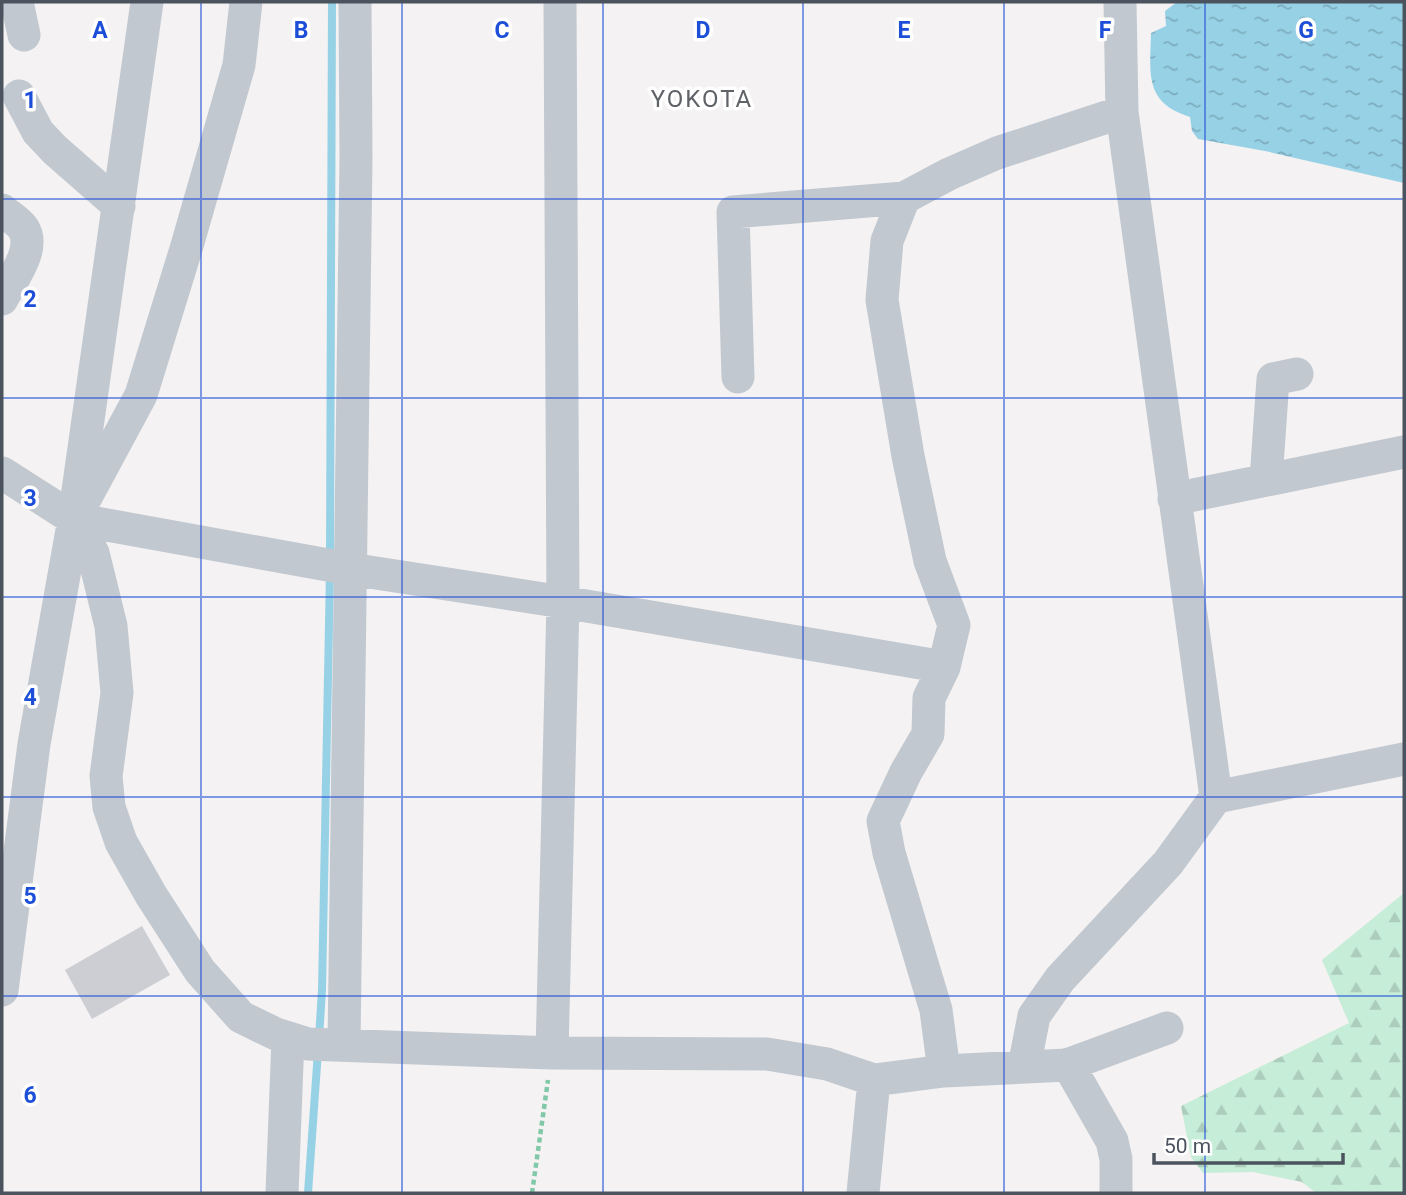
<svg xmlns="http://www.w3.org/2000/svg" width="1406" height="1195" font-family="Roboto,sans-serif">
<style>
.forest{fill:url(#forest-firs)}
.water{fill:url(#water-ripples)}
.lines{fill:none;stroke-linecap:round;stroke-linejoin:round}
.stream{stroke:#97d1e6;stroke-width:8}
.building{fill:#ccced4}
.path{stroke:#80c8a8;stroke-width:4.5;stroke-dasharray:5 3.5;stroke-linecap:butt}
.minor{stroke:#c1c8cf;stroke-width:33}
.grid{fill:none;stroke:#1d4ed8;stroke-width:2;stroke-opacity:0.55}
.labels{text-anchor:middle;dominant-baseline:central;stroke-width:7;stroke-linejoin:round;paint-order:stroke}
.quarter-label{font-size:24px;letter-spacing:2px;fill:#5f6266;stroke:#fff}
.grid-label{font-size:23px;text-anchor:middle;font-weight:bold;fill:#1d4ed8;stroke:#fff;stroke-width:7;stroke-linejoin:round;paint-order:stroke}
</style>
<defs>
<pattern id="forest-firs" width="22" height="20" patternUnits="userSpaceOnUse" patternTransform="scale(1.75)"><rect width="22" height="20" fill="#c6edd7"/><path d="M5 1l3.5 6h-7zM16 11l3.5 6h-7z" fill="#accdbb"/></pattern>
<pattern id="water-ripples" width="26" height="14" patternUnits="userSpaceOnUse" patternTransform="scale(1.75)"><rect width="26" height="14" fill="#97d1e6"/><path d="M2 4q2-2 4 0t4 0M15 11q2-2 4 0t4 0" fill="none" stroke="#7dacbe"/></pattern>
</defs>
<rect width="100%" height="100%" fill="#f4f2f2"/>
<path class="forest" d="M 1404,893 L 1404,1193 L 1316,1193 L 1302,1182 L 1253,1172 L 1203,1173 L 1191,1157 L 1181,1106 L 1349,1023 L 1322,960 Z"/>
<path class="water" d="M 1177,2 L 1404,2 L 1404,183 L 1265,151 L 1198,139 L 1192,131 L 1190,117 C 1144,103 1150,74 1151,33 L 1166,26 L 1165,11 Z"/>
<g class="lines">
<path class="stream" d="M 330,559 L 332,2
M 319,1038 L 322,990 L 330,572
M 308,1193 L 318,1051"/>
</g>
<path class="building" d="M 142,926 L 170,975 L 92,1019 L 65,970 Z"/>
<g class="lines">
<path class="path" d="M 532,1193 L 548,1080"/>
<path class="minor" d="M 17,2 L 24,35
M 1120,2 L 1122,112 L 1216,797
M 19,96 L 38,132 L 55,150 L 119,206
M 2,210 C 9,216 18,221 23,228 C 37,249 11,280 2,299
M 738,377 L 733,212 L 904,198
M 2,473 L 74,519 L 350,569 L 563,602 L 944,667
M 1266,480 L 1273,379 L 1297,374
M 85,499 L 141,395 L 186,249 L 239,65 L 246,2
M 1174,499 L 1404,452
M 74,519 L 93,553 L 111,626 L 117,693 L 106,776 L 109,807 L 121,842 L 151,895 L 200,971 L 241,1017 L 276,1034 L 308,1044 L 552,1053 L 767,1054 L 827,1064 L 874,1080 L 944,1071 L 1067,1065 L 1167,1028
M 2,990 L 34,744 L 74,519 L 147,2
M 344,1044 L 356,158 L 355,2
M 552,1053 L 563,602 L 560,2
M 1068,1064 L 1112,1141 L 1116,1159 L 1116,1193
M 1024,1067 L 1034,1016 L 1060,979 L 1168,863 L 1216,797 L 1404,759
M 944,1071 L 936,1010 L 889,853 L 883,821 L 906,772 L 928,734 L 929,698 L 944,667 L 954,625 L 930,561 L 908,456 L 882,300 L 887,241 L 904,198 L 949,174 L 997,153 L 1122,112
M 282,1193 L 288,1038
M 863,1193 L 874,1080"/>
</g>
<path class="grid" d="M 201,2 L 201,1193M 402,2 L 402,1193M 603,2 L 603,1193M 803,2 L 803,1193M 1004,2 L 1004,1193M 1205,2 L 1205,1193M 2,199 L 1404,199M 2,398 L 1404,398M 2,597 L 1404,597M 2,797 L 1404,797M 2,996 L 1404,996"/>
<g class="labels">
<g class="quarter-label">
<text x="702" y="99">YOKOTA</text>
</g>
</g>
<g class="grid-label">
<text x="100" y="38">A</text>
<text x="301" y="38">B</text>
<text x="502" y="38">C</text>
<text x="703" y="38">D</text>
<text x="904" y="38">E</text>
<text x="1105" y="38">F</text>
<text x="1306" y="38">G</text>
<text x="30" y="108">1</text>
<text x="30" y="307">2</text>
<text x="30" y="506">3</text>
<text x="30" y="705">4</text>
<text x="30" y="904">5</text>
<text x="30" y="1103">6</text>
</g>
<rect width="1406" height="1195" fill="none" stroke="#4b545e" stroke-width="7"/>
<path d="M1154 1153v10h189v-10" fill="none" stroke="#4b545e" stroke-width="3.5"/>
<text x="1164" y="1153" font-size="21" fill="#4b545e" stroke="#ffffff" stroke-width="5" paint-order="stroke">50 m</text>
</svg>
